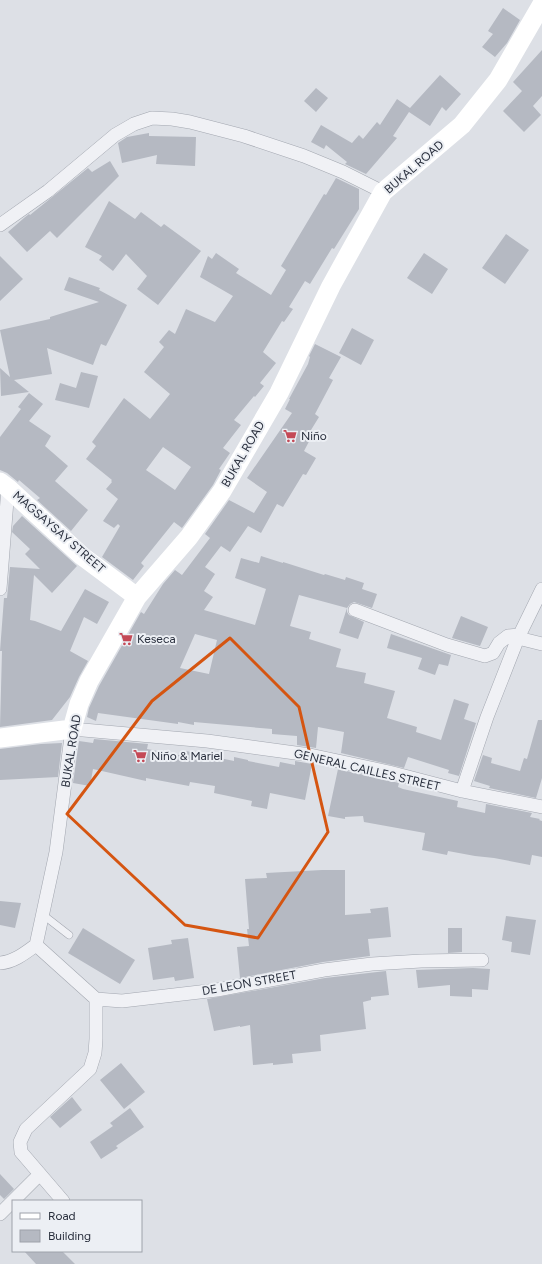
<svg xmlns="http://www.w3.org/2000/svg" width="542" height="1264" font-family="Figtree,sans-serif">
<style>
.building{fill:#b5b9c2;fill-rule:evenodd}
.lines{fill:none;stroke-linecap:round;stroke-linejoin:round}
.lane-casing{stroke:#a3a7b0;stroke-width:8}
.street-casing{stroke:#a3a7b0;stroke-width:14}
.lane{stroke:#f0f1f5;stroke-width:7}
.street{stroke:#f0f1f5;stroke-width:13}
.secondary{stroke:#fff;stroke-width:19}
.marked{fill:none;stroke:#d55511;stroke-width:3;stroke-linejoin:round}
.labels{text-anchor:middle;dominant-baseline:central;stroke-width:4;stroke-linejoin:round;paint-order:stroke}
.street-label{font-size:12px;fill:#282e3c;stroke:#eceff4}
.poi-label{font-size:12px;fill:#282e3c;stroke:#eceff4;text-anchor:start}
</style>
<rect width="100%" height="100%" fill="#dde0e6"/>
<path class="building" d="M 503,8 L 520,20 L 507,43 L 495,57 L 482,47 L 493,34 L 488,31 Z
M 542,50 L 542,96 L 533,106 L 541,115 L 524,132 L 503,111 L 522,91 L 513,82 Z
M 440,75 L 461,94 L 446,111 L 442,107 L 430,126 L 409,112 L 393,136 L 397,138 L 366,174 L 345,164 L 347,162 L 326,145 L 324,149 L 311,142 L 321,125 L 352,143 L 359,135 L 363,139 L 377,122 L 380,125 L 397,99 L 410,108 Z
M 316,88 L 328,98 L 316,112 L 304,101 Z
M 149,133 L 149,136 L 196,137 L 195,166 L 156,164 L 157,155 L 122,163 L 118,143 L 127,137 Z
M 110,161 L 119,176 L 57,238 L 50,231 L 27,252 L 8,232 L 24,218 L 29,214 L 30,215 L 88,168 L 92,172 Z
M 336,178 L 359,189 L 359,209 L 334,249 L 332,248 L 310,284 L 305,281 L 289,307 L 293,309 L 284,322 L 282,321 L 263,352 L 276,363 L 260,383 L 264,386 L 255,397 L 254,396 L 234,420 L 241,425 L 223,448 L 230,453 L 219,469 L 221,470 L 213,485 L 182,528 L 174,522 L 141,563 L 144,566 L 133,580 L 102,557 L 120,526 L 118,524 L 114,528 L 103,521 L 118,499 L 106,489 L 112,482 L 111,481 L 112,480 L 86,459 L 96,446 L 92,442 L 124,398 L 150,419 L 170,394 L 144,372 L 164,347 L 159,342 L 169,330 L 175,334 L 186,309 L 215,322 L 233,296 L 200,277 L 208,256 L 212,259 L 216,253 L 239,269 L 236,273 L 271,295 L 286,270 L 281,266 L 324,194 L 326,195 ZM 163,447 L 191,467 L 175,490 L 146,470 Z
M 109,201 L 135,219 L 141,212 L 161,227 L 164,224 L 201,251 L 158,305 L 137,289 L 147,276 L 126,254 L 113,271 L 99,260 L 102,256 L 85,247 Z
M 506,234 L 529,250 L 505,284 L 482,268 Z
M 424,253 L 448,269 L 432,294 L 407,278 Z
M 0,256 L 23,279 L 0,301 Z
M 69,277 L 100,288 L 99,290 L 127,305 L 106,346 L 101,344 L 93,365 L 47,348 L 52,374 L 14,380 L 29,392 L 1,396 L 0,368 L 10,377 L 0,330 L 50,319 L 50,317 L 99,302 L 64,290 Z
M 352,328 L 374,340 L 361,365 L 339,353 Z
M 315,344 L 341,357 L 329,378 L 333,380 L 315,414 L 319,417 L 311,430 L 314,432 L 304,451 L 316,458 L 306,475 L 303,474 L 283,507 L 277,504 L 261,533 L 248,526 L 230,552 L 221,546 L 205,567 L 215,574 L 204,591 L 213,597 L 204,610 L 255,625 L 266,589 L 235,578 L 241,558 L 259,563 L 261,556 L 283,563 L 283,562 L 324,575 L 325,574 L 345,580 L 346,577 L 364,583 L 362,589 L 377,594 L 372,608 L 354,602 L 350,604 L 347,608 L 347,612 L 349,615 L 364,622 L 358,639 L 339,633 L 347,608 L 299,595 L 290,626 L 311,632 L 309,639 L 341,649 L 336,667 L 366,673 L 364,683 L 395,691 L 387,718 L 417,727 L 416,732 L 441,740 L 454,699 L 469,704 L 464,719 L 476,723 L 459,776 L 448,773 L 449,770 L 408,757 L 404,768 L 341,753 L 344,732 L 318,727 L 316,748 L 297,745 L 297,736 L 272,734 L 272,729 L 194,722 L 194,725 L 178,722 L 178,724 L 98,713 L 96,721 L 87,717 L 89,708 L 99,686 L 141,612 L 144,614 L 163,584 L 175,570 L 182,575 L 210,538 L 205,534 L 229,500 L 254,513 L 267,492 L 247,478 L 292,413 L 285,409 L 290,399 L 289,399 L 308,364 L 310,357 L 309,356 ZM 195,634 L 217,640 L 209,674 L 180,668 Z
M 81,372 L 98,376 L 89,408 L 55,400 L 60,383 L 76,388 Z
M 29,393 L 43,404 L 29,421 L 51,436 L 45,446 L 68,466 L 55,481 L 88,510 L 71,531 L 37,500 L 40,498 L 19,480 L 18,482 L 7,473 L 0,470 L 0,437 L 21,409 L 18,407 Z
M 22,516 L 77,566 L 52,593 L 34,575 L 30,620 L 35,621 L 61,631 L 85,589 L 109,602 L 97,624 L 84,617 L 70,651 L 88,661 L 79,677 L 70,697 L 52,720 L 0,727 L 2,651 L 0,651 L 4,598 L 7,598 L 10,567 L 40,569 L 25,554 L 30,549 L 12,532 L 13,526 Z
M 461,616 L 488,627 L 480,646 L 452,638 Z
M 391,634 L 451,655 L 448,666 L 439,664 L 435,675 L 418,669 L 422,658 L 387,648 Z
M 538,720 L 542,720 L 542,778 L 536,798 L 489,788 L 490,786 L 474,781 L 483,755 L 492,758 L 491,763 L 520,771 L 524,758 L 527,759 Z
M 94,739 L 148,744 L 147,749 L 184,756 L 186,751 L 234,761 L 234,757 L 248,760 L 248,761 L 279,767 L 280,762 L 295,765 L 295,761 L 312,764 L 305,800 L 270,793 L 267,809 L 251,806 L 252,801 L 214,793 L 215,786 L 190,782 L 189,786 L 146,778 L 146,781 L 93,769 L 90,786 L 73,783 L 79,741 L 93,743 Z
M 62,743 L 58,777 L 0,780 L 0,749 L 41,744 Z
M 338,769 L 399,783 L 398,787 L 403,789 L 458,801 L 457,807 L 485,813 L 486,804 L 532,813 L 530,817 L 540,819 L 539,820 L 542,821 L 542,857 L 532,855 L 530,865 L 494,858 L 475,856 L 448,851 L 447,855 L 422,850 L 425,833 L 364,822 L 363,816 L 345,817 L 345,819 L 328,816 Z
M 322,870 L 345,870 L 345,915 L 371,913 L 370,909 L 388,907 L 391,937 L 368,939 L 370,956 L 323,962 L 240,978 L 237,947 L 249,946 L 247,929 L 249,929 L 245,879 L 267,878 L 266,873 Z
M 0,901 L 21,903 L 15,928 L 0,925 Z
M 506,916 L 536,920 L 530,955 L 511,952 L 512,942 L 502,940 Z
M 83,928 L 135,960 L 120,984 L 68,953 Z
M 448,928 L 462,928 L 462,952 L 448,953 Z
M 188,938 L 194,978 L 175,981 L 174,977 L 153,980 L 148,948 L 172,944 L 171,940 Z
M 473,968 L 490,969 L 488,990 L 472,989 L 472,997 L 450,996 L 450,985 L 418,988 L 416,970 Z
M 386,971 L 389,995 L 371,997 L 371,1000 L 363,1002 L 366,1029 L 320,1035 L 321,1051 L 292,1054 L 293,1063 L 273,1065 L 273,1063 L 253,1065 L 250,1025 L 240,1027 L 240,1026 L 214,1031 L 207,999 L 325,978 Z
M 121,1063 L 145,1092 L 124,1109 L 100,1080 Z
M 72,1097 L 82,1110 L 60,1128 L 50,1117 Z
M 130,1108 L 144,1127 L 116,1146 L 118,1148 L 101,1159 L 90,1142 L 113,1126 L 110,1123 Z
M 0,1174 L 14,1189 L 4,1199 L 0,1195 Z
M 24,1251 L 62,1251 L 75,1264 L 36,1264 Z"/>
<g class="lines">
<g class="lane-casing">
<path id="lane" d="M 42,914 L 69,935"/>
</g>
<g class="street-casing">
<path id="street" d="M 0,225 L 48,191 L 115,135 L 134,124 L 152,118 L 172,119 L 190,122 L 244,136 L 304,156 L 343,172 L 383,192
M 0,589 L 8,488
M 355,610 L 447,645 L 485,656 L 493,653 L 499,643 L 508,636 L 519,635
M 518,638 L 542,644
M 462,791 L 487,717 L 518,638 L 542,589
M 36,945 L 56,852 L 72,729 L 207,741 L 310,755 L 389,772 L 462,791 L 542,807
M 36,945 L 96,999 L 122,1001 L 217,990 L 324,970 L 372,964 L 421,961 L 482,960
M 0,963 C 14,962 25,953 36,945
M 63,1201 L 21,1152 L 20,1142 L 26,1129 L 90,1069 L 95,1053 L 96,1039 L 96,999
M 0,1214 L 40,1174"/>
</g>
<use href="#lane" class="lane"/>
<use href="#street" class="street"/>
<path class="secondary" d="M 0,482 L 8,488 L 82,556 L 137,597
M 0,738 L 72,729 L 79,704 L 89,681 L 137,597 L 189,537 L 222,491 L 279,393 L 331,286 L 383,192 L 462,125 L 498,80 L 542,4"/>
</g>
<path class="marked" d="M 230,638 L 299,707 L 328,832 L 258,938 L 185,925 L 67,814 L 152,701 Z"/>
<defs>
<g id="supermarket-bare" transform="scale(1.08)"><path d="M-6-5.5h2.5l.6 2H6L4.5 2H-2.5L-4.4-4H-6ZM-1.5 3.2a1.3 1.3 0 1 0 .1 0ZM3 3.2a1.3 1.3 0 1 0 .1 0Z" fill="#c44956" stroke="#eceff4" stroke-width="2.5" paint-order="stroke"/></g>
</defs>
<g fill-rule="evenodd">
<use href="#supermarket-bare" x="290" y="436"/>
<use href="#supermarket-bare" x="126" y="639"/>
<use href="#supermarket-bare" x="140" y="756"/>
</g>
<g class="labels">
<g class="street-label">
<text transform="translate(414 167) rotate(-41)">BUKAL ROAD</text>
<text transform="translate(243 454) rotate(-60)">BUKAL ROAD</text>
<text transform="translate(59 532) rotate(41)">MAGSAYSAY STREET</text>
<text transform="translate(71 751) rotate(-81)">BUKAL ROAD</text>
<text transform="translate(367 770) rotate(13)">GENERAL CAILLES STREET</text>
<text transform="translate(249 983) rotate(-10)">DE LEON STREET</text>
</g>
<g class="poi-label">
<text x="301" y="436">Niño</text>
<text x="137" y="639">Keseca</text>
<text x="151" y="756">Niño &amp; Mariel</text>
</g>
</g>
<rect x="12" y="1200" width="130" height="52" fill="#eceff4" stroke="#9ea2aa"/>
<rect x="20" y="1213" width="20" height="6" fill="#ffffff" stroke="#9ea2aa"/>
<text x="48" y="1220" font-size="12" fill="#282e3c">Road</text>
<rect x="20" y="1230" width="20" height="12" fill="#b5b9c2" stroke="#9ea2aa"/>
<text x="48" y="1240" font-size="12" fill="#282e3c">Building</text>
</svg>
